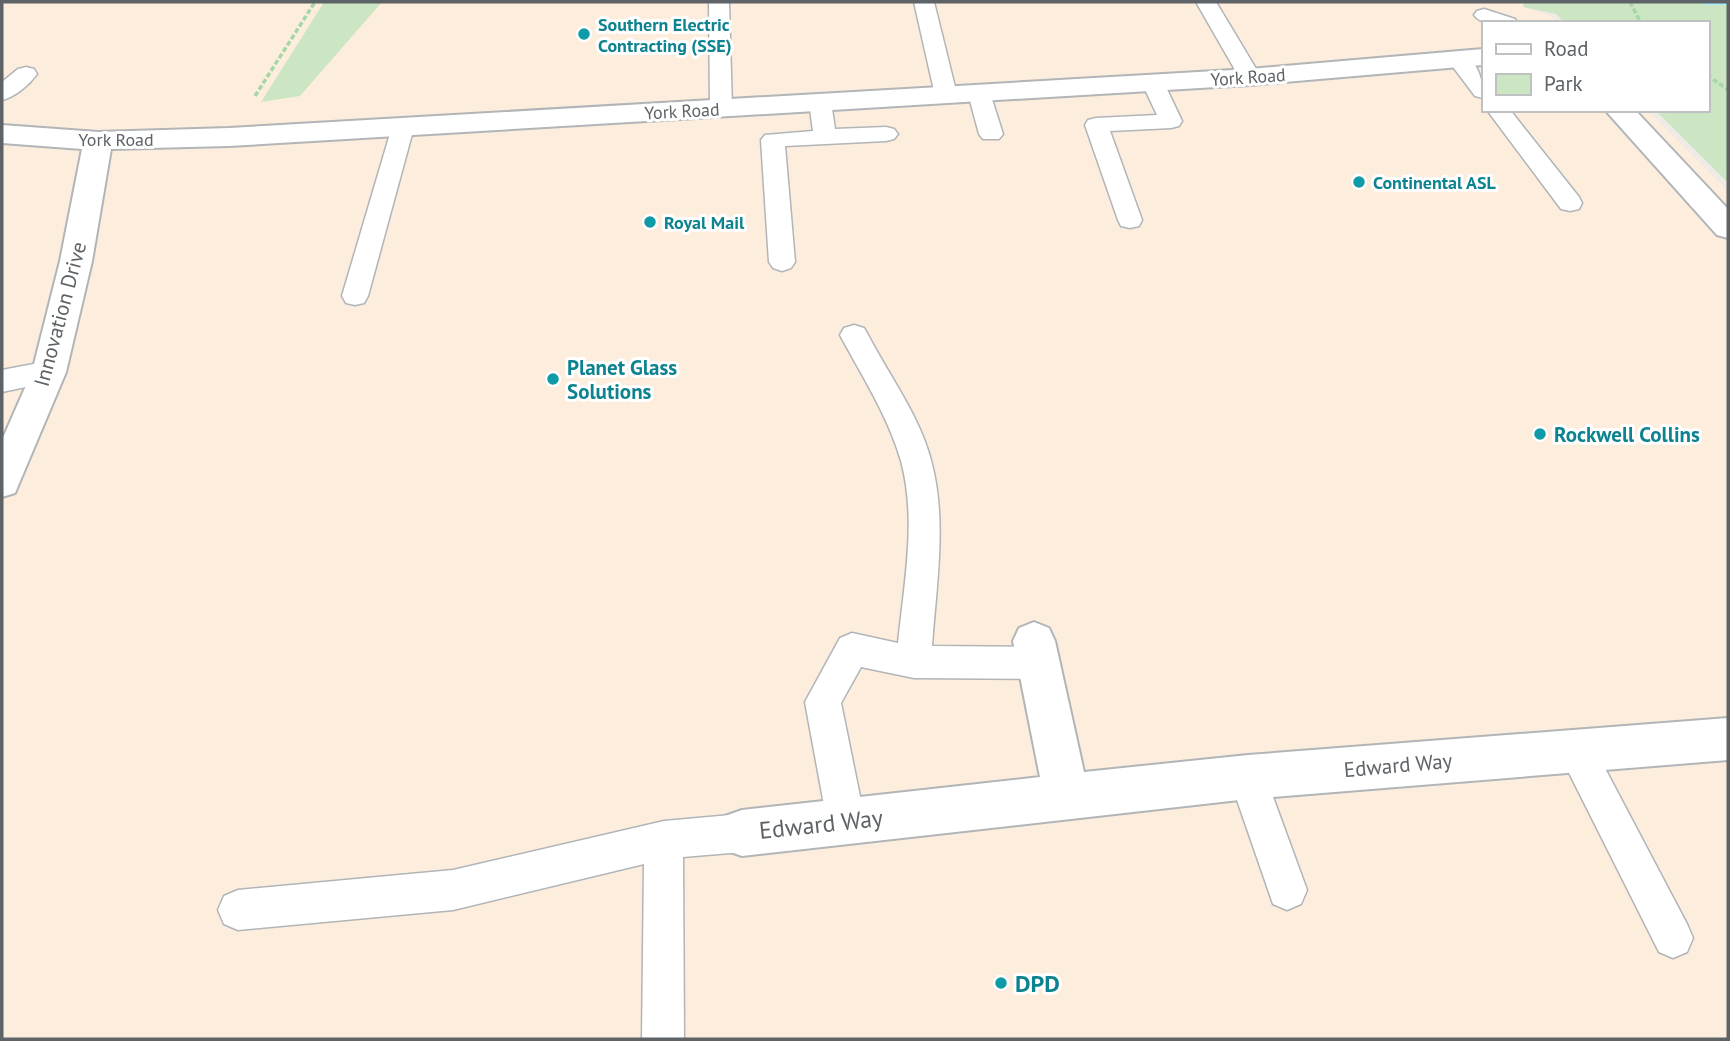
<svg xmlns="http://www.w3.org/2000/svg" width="1730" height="1041" font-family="'PT Sans',sans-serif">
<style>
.commercial{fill:#fdeddd}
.green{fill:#cce6c3}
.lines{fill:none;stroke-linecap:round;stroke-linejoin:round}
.stream{fill:#a8eefd;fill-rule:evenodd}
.lane-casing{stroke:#b1b5b8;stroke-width:3}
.street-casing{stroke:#b1b5b8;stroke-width:4}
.path{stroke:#a7d7a6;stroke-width:3.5;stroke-dasharray:5 2.5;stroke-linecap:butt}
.lane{fill:#fff;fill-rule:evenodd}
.street{fill:#fff;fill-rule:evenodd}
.culture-dot{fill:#0f9aa8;stroke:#fff;stroke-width:2.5}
.labels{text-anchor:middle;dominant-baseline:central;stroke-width:6;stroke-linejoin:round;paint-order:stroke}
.far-culture-label{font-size:18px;font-weight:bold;fill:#0d838f;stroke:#fff;text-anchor:start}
.far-street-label{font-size:18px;fill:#5d6366;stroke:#fff}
.street-label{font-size:21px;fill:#5d6366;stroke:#fff}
.culture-label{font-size:21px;font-weight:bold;fill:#0d838f;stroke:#fff;text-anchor:start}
.near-street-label{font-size:24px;fill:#5d6366;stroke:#fff}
.near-culture-label{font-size:24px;font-weight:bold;fill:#0d838f;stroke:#fff;text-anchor:start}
</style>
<rect width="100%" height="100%" fill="#efeae6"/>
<path class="commercial" d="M 2,2 L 1524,2 L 1524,7 L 1551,16 L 1558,23 L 1483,23 L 1483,110 L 1647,110 L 1728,191 L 1728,1039 L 2,1039 Z"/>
<path class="green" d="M 324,2 L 382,2 L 300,96 L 261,102 Z
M 1524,2 L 1728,2 L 1728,183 L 1655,110 L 1707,110 L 1707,23 L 1565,23 L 1556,14 L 1523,7 Z"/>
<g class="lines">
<path class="stream" d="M 1699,2 L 1728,2 L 1728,5 L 1705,5 Z"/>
<g class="lane-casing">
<path id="lane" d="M 709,2 L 729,2 L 732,109 L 729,114 L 713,114 L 710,109 Z
M 914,2 L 934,2 L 957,95 L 954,100 L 938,100 L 935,95 Z
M 1196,2 L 1216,2 L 1261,77 L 1258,82 L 1242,82 Z
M 1484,9 L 1515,19 L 1518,23 C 1504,23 1483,27 1474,15 L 1477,11 Z
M 1458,53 C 1478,58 1483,80 1483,98 L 1475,96 L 1447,59 L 1450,54 Z
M 26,67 L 34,69 L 37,74 C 29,85 15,97 2,100 L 2,82 L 18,69 Z
M 1153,76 L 1161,78 L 1164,83 L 1182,121 L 1179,126 L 1171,128 L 1110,131 L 1142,220 L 1139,226 L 1130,228 L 1121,226 L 1118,220 L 1085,125 L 1088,120 L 1096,118 L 1157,115 L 1142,83 L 1145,78 Z
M 979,86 L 987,88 L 990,93 L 1003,134 L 999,139 L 983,139 L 979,134 L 968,93 L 971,88 Z
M 820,95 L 828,97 L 831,102 L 835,129 L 886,127 L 894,129 L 898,134 L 894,139 L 886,141 L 785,146 L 795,262 L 791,268 L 782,271 L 773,268 L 769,262 L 761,140 L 765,135 L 813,131 L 809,102 L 812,97 Z
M 1487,110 L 1510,110 L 1579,197 L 1582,203 L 1579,209 L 1570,211 L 1561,209 Z
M 403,120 L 411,122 L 414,127 L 368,296 L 364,303 L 355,305 L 346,303 L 342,296 L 392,127 L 395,122 Z
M 854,325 L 864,328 L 868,335 C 890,377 921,418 932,464 C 947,523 936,587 932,646 L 1040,647 L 1052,652 L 1057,663 L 1052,674 L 1040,679 L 914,678 L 861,667 L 841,703 L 865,821 L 859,834 L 846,840 L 833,834 L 827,821 L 805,702 L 840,638 L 852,633 L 898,643 C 904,584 917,519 901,461 C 888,416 862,376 840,335 L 844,328 Z
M 49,361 L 59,364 L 63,372 L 59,380 L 2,392 L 2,370 Z
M 1576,733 L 1589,738 L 1687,924 L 1693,938 L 1687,952 L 1673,958 L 1659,952 L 1558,751 L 1563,738 Z
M 1248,759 L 1261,764 L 1307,890 L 1301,904 L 1287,910 L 1273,904 L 1229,777 L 1235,764 Z
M 742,814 L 756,819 L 761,833 L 756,847 L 742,852 L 683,857 L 684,1039 L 642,1039 L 644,864 L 453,910 L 238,930 L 224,924 L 218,910 L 224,896 L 238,890 L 453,870 L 664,821 Z"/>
</g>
<g class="street-casing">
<path id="street" d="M 1483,49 L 1483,65 L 1250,85 L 229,146 L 111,149 L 92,261 L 66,372 L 15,493 L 2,497 L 2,440 L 32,372 L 60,261 L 82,149 L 2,143 L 2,125 L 98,132 L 229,128 L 1250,69 Z
M 1605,110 L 1635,110 L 1728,209 L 1728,238 L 1717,235 Z
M 1034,622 L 1049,628 L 1055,641 L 1084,772 L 1248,755 L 1728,718 L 1728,760 L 1248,799 L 742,856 L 725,850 L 719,833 L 725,816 L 742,810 L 1040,777 L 1013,641 L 1019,628 Z"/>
</g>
<path class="path" d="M 1630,2 L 1641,23
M 1707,75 L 1728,90
M 255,96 L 315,2"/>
<use href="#lane" class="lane"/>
<use href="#street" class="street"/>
</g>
<g class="culture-dot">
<circle cx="584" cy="34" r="7"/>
<circle cx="1359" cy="182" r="7"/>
<circle cx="650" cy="222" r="7"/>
<circle cx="553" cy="379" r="7"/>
<circle cx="1540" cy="434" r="7"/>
<circle cx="1001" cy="983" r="7"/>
</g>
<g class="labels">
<g class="far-culture-label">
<text x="598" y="24">Southern Electric<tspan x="598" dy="21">Contracting (SSE)</tspan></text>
<text x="1373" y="182">Continental ASL</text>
<text x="664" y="222">Royal Mail</text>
</g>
<g class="far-street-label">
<text transform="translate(1248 77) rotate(-4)">York Road</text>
<text transform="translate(682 111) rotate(-3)">York Road</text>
<text x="116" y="139">York Road</text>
</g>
<g class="street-label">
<text transform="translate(60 314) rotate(-75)">Innovation Drive</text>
<text transform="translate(1398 765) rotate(-5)">Edward Way</text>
</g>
<g class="culture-label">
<text x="567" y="367">Planet Glass<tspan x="567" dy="24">Solutions</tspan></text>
<text x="1554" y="434">Rockwell Collins</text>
</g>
<g class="near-street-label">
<text transform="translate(821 824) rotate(-6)">Edward Way</text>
</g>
<g class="near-culture-label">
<text x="1015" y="983">DPD</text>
</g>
</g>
<rect width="1730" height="1041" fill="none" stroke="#5d6366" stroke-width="7"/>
<rect x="1482" y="21" width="228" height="91" fill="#ffffff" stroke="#bec1c2" stroke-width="2"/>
<rect x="1496" y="44" width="35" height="10" fill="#ffffff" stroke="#bec1c2" stroke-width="2"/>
<text x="1544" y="56" font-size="21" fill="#5d6366">Road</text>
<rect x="1496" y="74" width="35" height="21" fill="#cce6c3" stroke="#bec1c2" stroke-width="2"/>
<text x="1544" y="91" font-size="21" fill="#5d6366">Park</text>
</svg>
